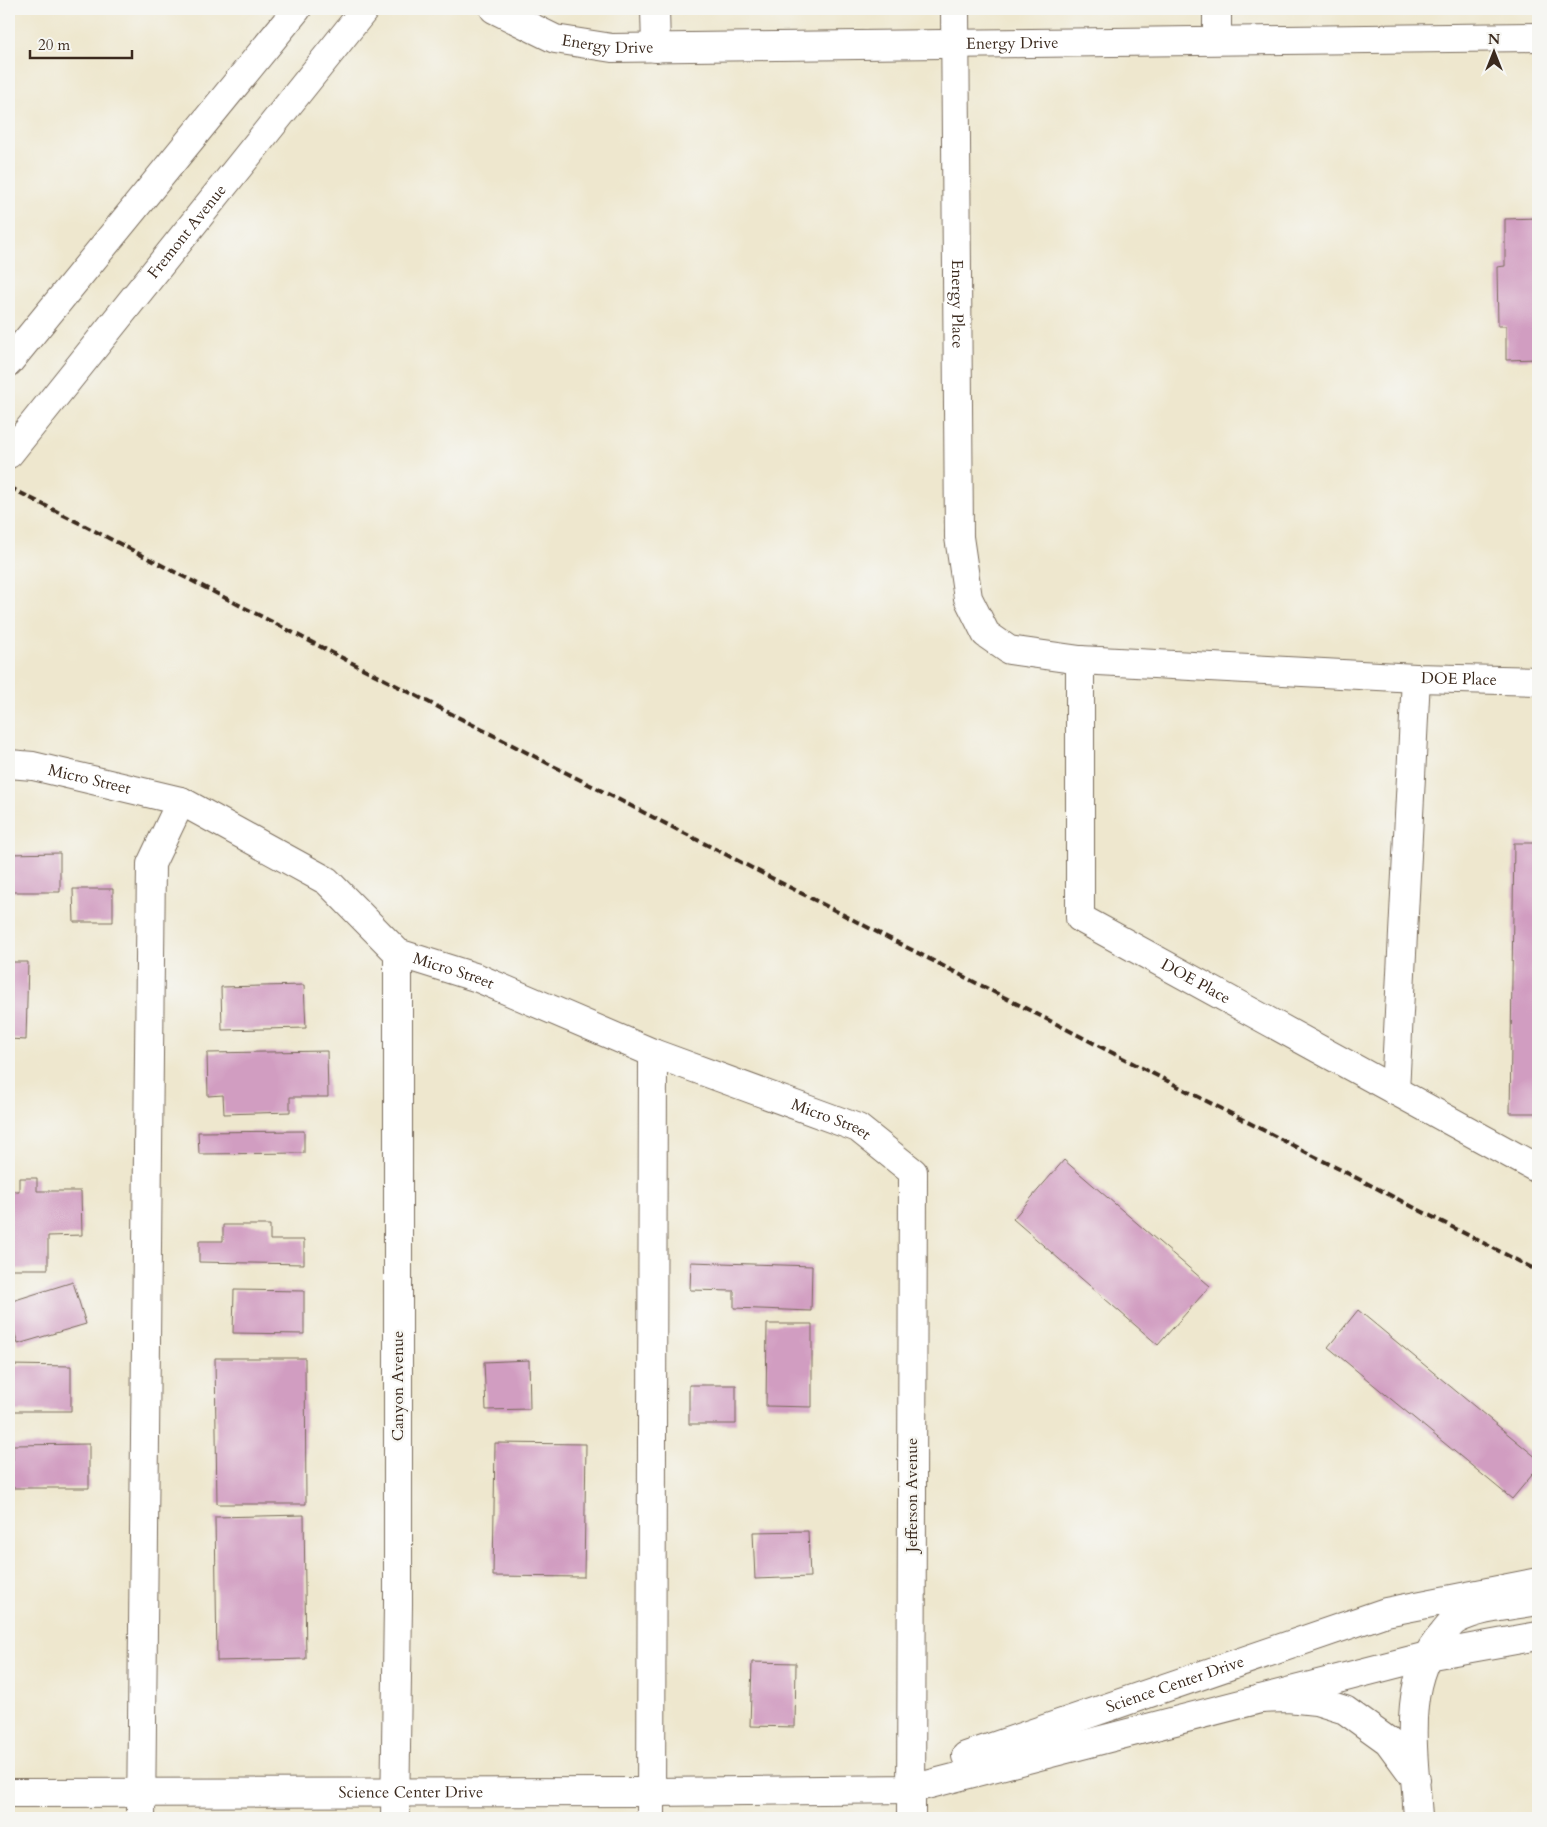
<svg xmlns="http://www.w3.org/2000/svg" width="1547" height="1827" font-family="Cardo,serif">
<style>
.building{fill:#d19dc1}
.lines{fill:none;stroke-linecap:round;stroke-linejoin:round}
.minor-casing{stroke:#7a6c5c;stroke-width:30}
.highway-casing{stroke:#7a6c5c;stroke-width:30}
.minor{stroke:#fff;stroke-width:28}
.highway{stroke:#fff;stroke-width:28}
.rail{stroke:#3b2a1e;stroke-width:4;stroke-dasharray:8 4;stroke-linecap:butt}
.labels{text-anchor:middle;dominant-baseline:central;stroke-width:4.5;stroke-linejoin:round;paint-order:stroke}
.street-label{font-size:16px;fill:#3b2a1e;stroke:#f6f6f2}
</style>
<rect width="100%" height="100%" fill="#f6f6f2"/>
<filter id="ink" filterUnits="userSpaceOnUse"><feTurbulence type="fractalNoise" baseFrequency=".02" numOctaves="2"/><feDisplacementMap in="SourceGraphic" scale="10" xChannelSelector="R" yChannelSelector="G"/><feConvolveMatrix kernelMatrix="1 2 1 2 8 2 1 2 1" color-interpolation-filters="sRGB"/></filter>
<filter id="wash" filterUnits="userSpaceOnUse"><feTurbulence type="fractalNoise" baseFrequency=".0096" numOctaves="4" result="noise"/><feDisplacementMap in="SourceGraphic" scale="20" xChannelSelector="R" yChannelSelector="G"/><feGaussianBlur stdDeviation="1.12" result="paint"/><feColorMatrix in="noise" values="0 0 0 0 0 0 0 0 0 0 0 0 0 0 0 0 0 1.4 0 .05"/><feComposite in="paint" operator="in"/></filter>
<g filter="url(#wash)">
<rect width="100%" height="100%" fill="#eee7ce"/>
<g id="blocks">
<path class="building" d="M 1538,218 L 1538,359 L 1506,360 L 1506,326 L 1498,326 L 1497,267 L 1505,266 L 1505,219 Z
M 1514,843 L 1538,843 L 1538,1113 L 1510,1113 Z
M 60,853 L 60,892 L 9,892 L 9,854 Z
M 73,889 L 113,889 L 113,922 L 74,922 Z
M 9,962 L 28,962 L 26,1040 L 9,1039 Z
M 304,985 L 306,1028 L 222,1030 L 221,987 Z
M 327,1051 L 328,1097 L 290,1097 L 290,1112 L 224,1114 L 223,1095 L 208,1096 L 207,1053 Z
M 304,1131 L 304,1153 L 199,1154 L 198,1132 Z
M 1064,1160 L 1210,1286 L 1158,1345 L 1013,1219 Z
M 19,1178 L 37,1178 L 37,1191 L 81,1191 L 82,1235 L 48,1236 L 48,1269 L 9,1269 L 9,1191 L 19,1191 Z
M 223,1225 L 270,1225 L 270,1240 L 304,1240 L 304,1264 L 199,1262 L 199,1241 L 223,1241 Z
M 691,1262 L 812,1266 L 811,1311 L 734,1308 L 734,1291 L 690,1290 Z
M 73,1282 L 86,1324 L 18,1344 L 9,1314 L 9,1302 Z
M 234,1290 L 304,1291 L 304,1334 L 233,1333 Z
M 1358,1310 L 1538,1459 L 1538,1468 L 1512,1499 L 1328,1347 Z
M 767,1324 L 812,1324 L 812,1407 L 766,1406 Z
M 215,1358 L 305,1358 L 306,1504 L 217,1504 Z
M 529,1360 L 530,1409 L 486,1410 L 484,1362 Z
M 9,1365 L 71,1366 L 71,1411 L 9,1411 Z
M 689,1385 L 736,1385 L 736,1424 L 689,1424 Z
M 495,1443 L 586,1444 L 584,1577 L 493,1576 Z
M 89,1444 L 89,1488 L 9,1488 L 9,1460 L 13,1460 L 13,1445 Z
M 304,1515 L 306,1659 L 217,1661 L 215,1517 Z
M 808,1531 L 810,1577 L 755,1579 L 753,1532 Z
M 752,1662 L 796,1663 L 795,1727 L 750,1726 Z"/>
</g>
</g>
<g filter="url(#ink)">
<use href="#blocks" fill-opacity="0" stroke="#7a6c5c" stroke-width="1"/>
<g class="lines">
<g class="minor-casing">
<g id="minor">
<path id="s1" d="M 494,9 L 555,39 L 612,48 L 1538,37"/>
<path d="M 655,9 L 656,48"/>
<path id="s2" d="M 955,9 L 959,537 L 968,598 L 986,634 L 1009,650 L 1080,660 L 1416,678 L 1538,681"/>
<path d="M 1217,9 L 1217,40"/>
<path d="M 9,362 L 297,9"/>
<path id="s3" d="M 9,454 L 365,9"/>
<path id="s4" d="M 1080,660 L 1080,918 L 1538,1169"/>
<path id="s5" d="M 9,764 L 33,766 L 181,801 L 327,881 L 398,953 L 478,978 L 653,1053 L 858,1128 L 913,1172 L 911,1818"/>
<path d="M 1395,1091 L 1416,678"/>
<path id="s6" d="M 966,1756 L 1386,1612 L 1538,1582"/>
<path id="s7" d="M 9,1793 L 651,1792 L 911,1789 L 1427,1656 L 1538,1636"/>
<path d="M 141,1818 L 151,864 L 181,801"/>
<path d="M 395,1818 L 398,1604 L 398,953"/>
<path d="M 651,1818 L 653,1053"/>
</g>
</g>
<g class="highway-casing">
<path id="highway" d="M 1260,1699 L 1288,1698 L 1316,1701 L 1345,1710 L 1388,1741 L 1416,1779
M 1418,1818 C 1415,1759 1399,1681 1443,1634 C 1447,1629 1451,1623 1456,1620 C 1481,1607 1511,1606 1538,1601"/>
</g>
<use href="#minor" class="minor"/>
<use href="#highway" class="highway"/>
<path class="rail" d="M 9,487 L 1538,1271"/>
</g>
</g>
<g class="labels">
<g class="street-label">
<text stroke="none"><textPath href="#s1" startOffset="121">Energy Drive</textPath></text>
<text stroke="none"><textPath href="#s1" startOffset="526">Energy Drive</textPath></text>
<text stroke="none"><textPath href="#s3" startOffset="285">Fremont Avenue</textPath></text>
<text stroke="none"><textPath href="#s2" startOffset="295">Energy Place</textPath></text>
<text stroke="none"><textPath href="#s2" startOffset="1109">DOE Place</textPath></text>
<text stroke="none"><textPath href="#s5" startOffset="82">Micro Street</textPath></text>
<text stroke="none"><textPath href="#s5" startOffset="502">Micro Street</textPath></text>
<text stroke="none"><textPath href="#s4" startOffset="390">DOE Place</textPath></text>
<text stroke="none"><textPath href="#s5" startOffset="908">Micro Street</textPath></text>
<text transform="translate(398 1386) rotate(-90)">Canyon Avenue</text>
<text transform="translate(912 1495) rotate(-90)">Jefferson Avenue</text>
<text stroke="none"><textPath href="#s6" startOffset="221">Science Center Drive</textPath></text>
<text stroke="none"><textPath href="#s7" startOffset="402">Science Center Drive</textPath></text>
</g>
</g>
<rect width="1547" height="1827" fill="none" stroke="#f6f6f2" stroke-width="30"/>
<g transform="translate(1494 52)" stroke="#f6f6f2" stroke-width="4" paint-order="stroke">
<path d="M0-4L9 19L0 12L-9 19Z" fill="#3b2a1e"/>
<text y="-8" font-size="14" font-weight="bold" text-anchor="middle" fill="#3b2a1e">N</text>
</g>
<path d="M30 50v8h102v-8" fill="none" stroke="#3b2a1e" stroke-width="2.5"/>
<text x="38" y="50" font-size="15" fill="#3b2a1e" stroke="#f6f6f2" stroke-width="4" paint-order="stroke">20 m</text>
</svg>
